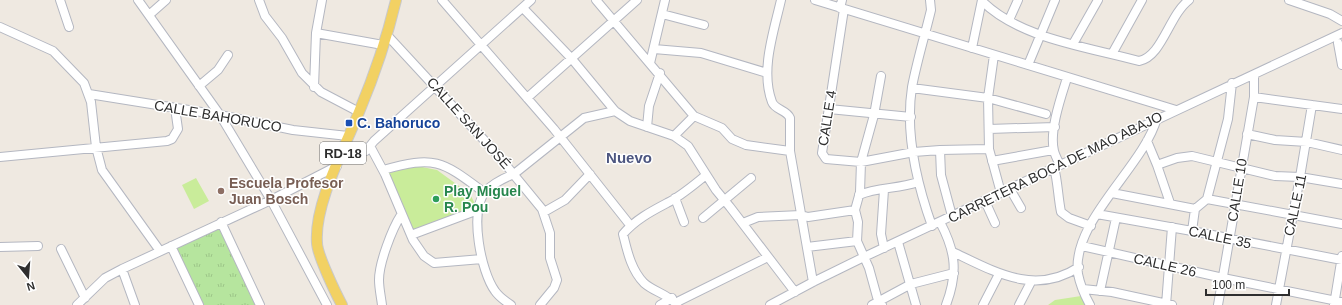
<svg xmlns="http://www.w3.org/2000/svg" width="1342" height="305" font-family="Arial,sans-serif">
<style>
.park{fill:url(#park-tufts)}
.pitch{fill:#c9ec9a}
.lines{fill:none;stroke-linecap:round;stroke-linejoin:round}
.minor-casing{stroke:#b4b7c1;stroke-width:10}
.major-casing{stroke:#c9c9c9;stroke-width:12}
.minor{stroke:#fff;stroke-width:8}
.major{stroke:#f2d163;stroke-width:10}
.transit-dot{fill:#1a4fb4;stroke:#fff;stroke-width:1.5}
.education-dot{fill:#8d6e63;stroke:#fff;stroke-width:1.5}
.leisure-dot{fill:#2e9e5b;stroke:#fff;stroke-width:1.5}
.labels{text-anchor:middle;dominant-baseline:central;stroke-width:3;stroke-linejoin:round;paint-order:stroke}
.shield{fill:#fff;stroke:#6d6d6d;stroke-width:1}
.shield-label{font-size:13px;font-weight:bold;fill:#2e2e2e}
.street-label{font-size:14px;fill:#2e2e2e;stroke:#fff}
.transit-label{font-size:14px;font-weight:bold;fill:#164399;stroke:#fff;text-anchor:start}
.education-label{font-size:14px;font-weight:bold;fill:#785e54;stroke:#fff;text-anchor:start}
.leisure-label{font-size:14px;font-weight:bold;fill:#27864d;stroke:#fff;text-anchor:start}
.neighbourhood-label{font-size:15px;font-weight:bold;fill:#4d5680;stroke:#fff}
</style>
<defs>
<pattern id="park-tufts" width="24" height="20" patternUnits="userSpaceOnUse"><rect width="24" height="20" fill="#b6e59e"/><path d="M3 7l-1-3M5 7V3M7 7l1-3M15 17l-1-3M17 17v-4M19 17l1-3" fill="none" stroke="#9dc588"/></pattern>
</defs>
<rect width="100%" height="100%" fill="#efe9e1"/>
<path class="park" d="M 219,226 L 257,305 L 203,305 L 176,247 Z"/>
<path class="pitch" d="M 412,165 L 437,170 L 470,194 L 475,204 L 471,209 L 417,231 L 412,229 L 388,173 Z
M 196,178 L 209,201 L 194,209 L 182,185 Z
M 1081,296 L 1086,305 L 1048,305 L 1055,300 Z"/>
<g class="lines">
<g class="minor-casing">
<path id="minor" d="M 60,0 L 69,27
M 138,0 L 220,115 L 271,200 L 327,305
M 259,0 L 265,16 L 282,38 L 302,73 L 321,92 L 359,112
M 442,0 L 554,129 L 630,225
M 596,0 L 694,116 L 722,128 L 732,139 L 746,145 L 790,151
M 781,0 C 774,31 760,70 772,102 C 775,110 787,110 790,118 L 790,151 L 813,282
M 815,0 L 1176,110
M 930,0 L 931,10 C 925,35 917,61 912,87 C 905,132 917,184 932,226
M 1289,0 L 1330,14 L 1342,21
M 982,1 C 1020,39 1089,47 1139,61 C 1162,57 1169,15 1189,0
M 523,8 L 572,59 L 615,111 L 630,121 L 674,136 L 688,146 L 716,190 L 730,207 L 795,292
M 840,8 L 842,0
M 844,9 L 822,153 L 826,159 L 861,162 L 914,152 L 940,150 L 989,149
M 662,14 L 704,25
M 149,15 L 166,0
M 1009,20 L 1018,0
M 0,27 L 53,51 L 84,83 L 91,102 L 96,147 L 102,170 L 160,251
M 316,33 L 383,45
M 387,35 L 496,153 L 542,209 L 550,233 L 550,258 L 557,280 L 554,288 L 540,305
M 1338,43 L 1342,65
M 1073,44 L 1098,0
M 972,48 L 982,0
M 654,49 L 701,53 L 767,73
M 1112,54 L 1142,0
M 994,55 L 988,98 L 989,149 L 1001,193
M 650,63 L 665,0
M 1028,65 L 1055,0
M 881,76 L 874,115 L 861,162 L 860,192 L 855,210 L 858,222 L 857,241 L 869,268 L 877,297 L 882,305
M 199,86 L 218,70 L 228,55
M 314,87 L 316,33 L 322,0
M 912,88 L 988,98 L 1046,114
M 89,94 L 220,115 L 293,130 L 348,136
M 1254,97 L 1342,109
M 527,98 L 637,0
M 829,109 L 911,117
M 647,127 L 649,106 L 660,73
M 989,129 L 1055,127
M 1247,134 L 1275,140 L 1307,142 L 1342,150
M 674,136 L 694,116
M 1147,141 L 1157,165 L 1170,203
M 370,146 L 385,174 L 413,240 L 424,256 L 434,263 L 482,259
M 343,150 L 366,151 L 374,141 L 531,0
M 940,150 L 941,175 L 952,216
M 0,157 L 167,141 L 172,139 L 178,129 L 175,108
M 992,161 L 1053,150
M 1060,165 C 1058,161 1055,155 1054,151 C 1049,131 1061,97 1067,78
M 1157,165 L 1177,158 L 1192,156 L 1275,176 L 1300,177 L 1342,184
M 1054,167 C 1058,183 1058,197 1061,212 L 1069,218 L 1091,226
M 383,170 C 436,155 442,161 485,193
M 1010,189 L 1021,208
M 1112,193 L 1195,209
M 859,195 C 878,187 898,189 918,182
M 675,198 L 684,222
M 1207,199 L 1342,224
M 985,201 L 995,223
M 544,212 L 565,200 L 590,174
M 1097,214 L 1192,231 L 1342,260
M 703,218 L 751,178
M 221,222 L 260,305
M 940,222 C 956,252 958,273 946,305
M 743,223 L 758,217 L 801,215 L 808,217 L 855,210
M 1192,231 L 1195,209 L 1207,199 L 1228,119 L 1232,83
M 411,235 L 478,210
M 898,242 L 916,305
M 171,246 L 199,305
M 1082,246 L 1223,278 L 1342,302
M 0,247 L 38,246
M 807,247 L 857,241
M 884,248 L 881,234 L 884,190
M 61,249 L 85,298
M 953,252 C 995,272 1035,296 1079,267
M 122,269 L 135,305
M 1083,289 L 1112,292 L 1172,305
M 1100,291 L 1116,218
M 675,303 L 768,257
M 77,305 L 105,278 L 122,269 L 271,200 L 337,166
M 382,305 C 381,297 379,288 379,280 C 379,263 392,229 401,215
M 511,305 C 505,301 499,297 495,291 C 481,272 469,212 485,192 C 492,184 504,178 514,174 L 584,118 L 615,111
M 660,305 L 672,298
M 677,305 C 668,294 654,292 644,283 C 631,270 627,250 623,234 C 636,219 652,211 669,202 C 682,195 694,185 706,175
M 770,305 L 813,282 L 864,257 L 1342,33
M 872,305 L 911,284 L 954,273
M 983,305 L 999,274
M 1019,305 L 1031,282
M 1090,305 C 1085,296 1080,284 1078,274 C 1071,221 1143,168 1157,118
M 1166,305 L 1172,227
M 1218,305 L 1254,97 L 1254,75
M 1276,305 L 1300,177 L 1312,105
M 1334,305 L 1342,256"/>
</g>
<g class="major-casing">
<path id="major" d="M 342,305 C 336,294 317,254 317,243 C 314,204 344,149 359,112 C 374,76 387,38 396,0"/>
</g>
<use href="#minor" class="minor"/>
<use href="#major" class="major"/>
</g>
<rect class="transit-dot" x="345" y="119" width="8" height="8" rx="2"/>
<circle class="education-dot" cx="221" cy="191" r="4"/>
<circle class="leisure-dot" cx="436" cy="199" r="4"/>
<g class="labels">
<rect class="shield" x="320" y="142" width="46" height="22" rx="3"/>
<g class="shield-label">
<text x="343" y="153">RD-18</text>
</g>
<g class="street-label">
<text transform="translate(218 116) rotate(10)">CALLE BAHORUCO</text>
<text transform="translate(827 118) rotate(-81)">CALLE 4</text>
<text transform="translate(469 123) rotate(48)">CALLE SAN JOSÉ</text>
<text transform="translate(1055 167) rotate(-26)">CARRETERA BOCA DE MAO ABAJO</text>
<text transform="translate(1237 190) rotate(-81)">CALLE 10</text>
<text transform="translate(1295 205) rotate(-78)">CALLE 11</text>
<text transform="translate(1220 237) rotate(12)">CALLE 35</text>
<text transform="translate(1165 265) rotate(13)">CALLE 26</text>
</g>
<g class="transit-label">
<text x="357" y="123">C. Bahoruco</text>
</g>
<g class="education-label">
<text x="229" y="183">Escuela Profesor<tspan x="229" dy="16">Juan Bosch</tspan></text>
</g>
<g class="leisure-label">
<text x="444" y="191">Play Miguel<tspan x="444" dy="16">R. Pou</tspan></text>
</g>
<g class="neighbourhood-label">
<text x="629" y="157">Nuevo</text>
</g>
</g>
<g transform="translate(28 277) rotate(163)" stroke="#ffffff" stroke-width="3" paint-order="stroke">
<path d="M0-3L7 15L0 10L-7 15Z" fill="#2e2e2e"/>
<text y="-6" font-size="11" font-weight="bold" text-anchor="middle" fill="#2e2e2e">N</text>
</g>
<path d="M1206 289v6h83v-6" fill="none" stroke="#2e2e2e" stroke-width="2"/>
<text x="1212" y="289" font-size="12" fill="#2e2e2e" stroke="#ffffff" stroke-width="3" paint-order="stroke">100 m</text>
</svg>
